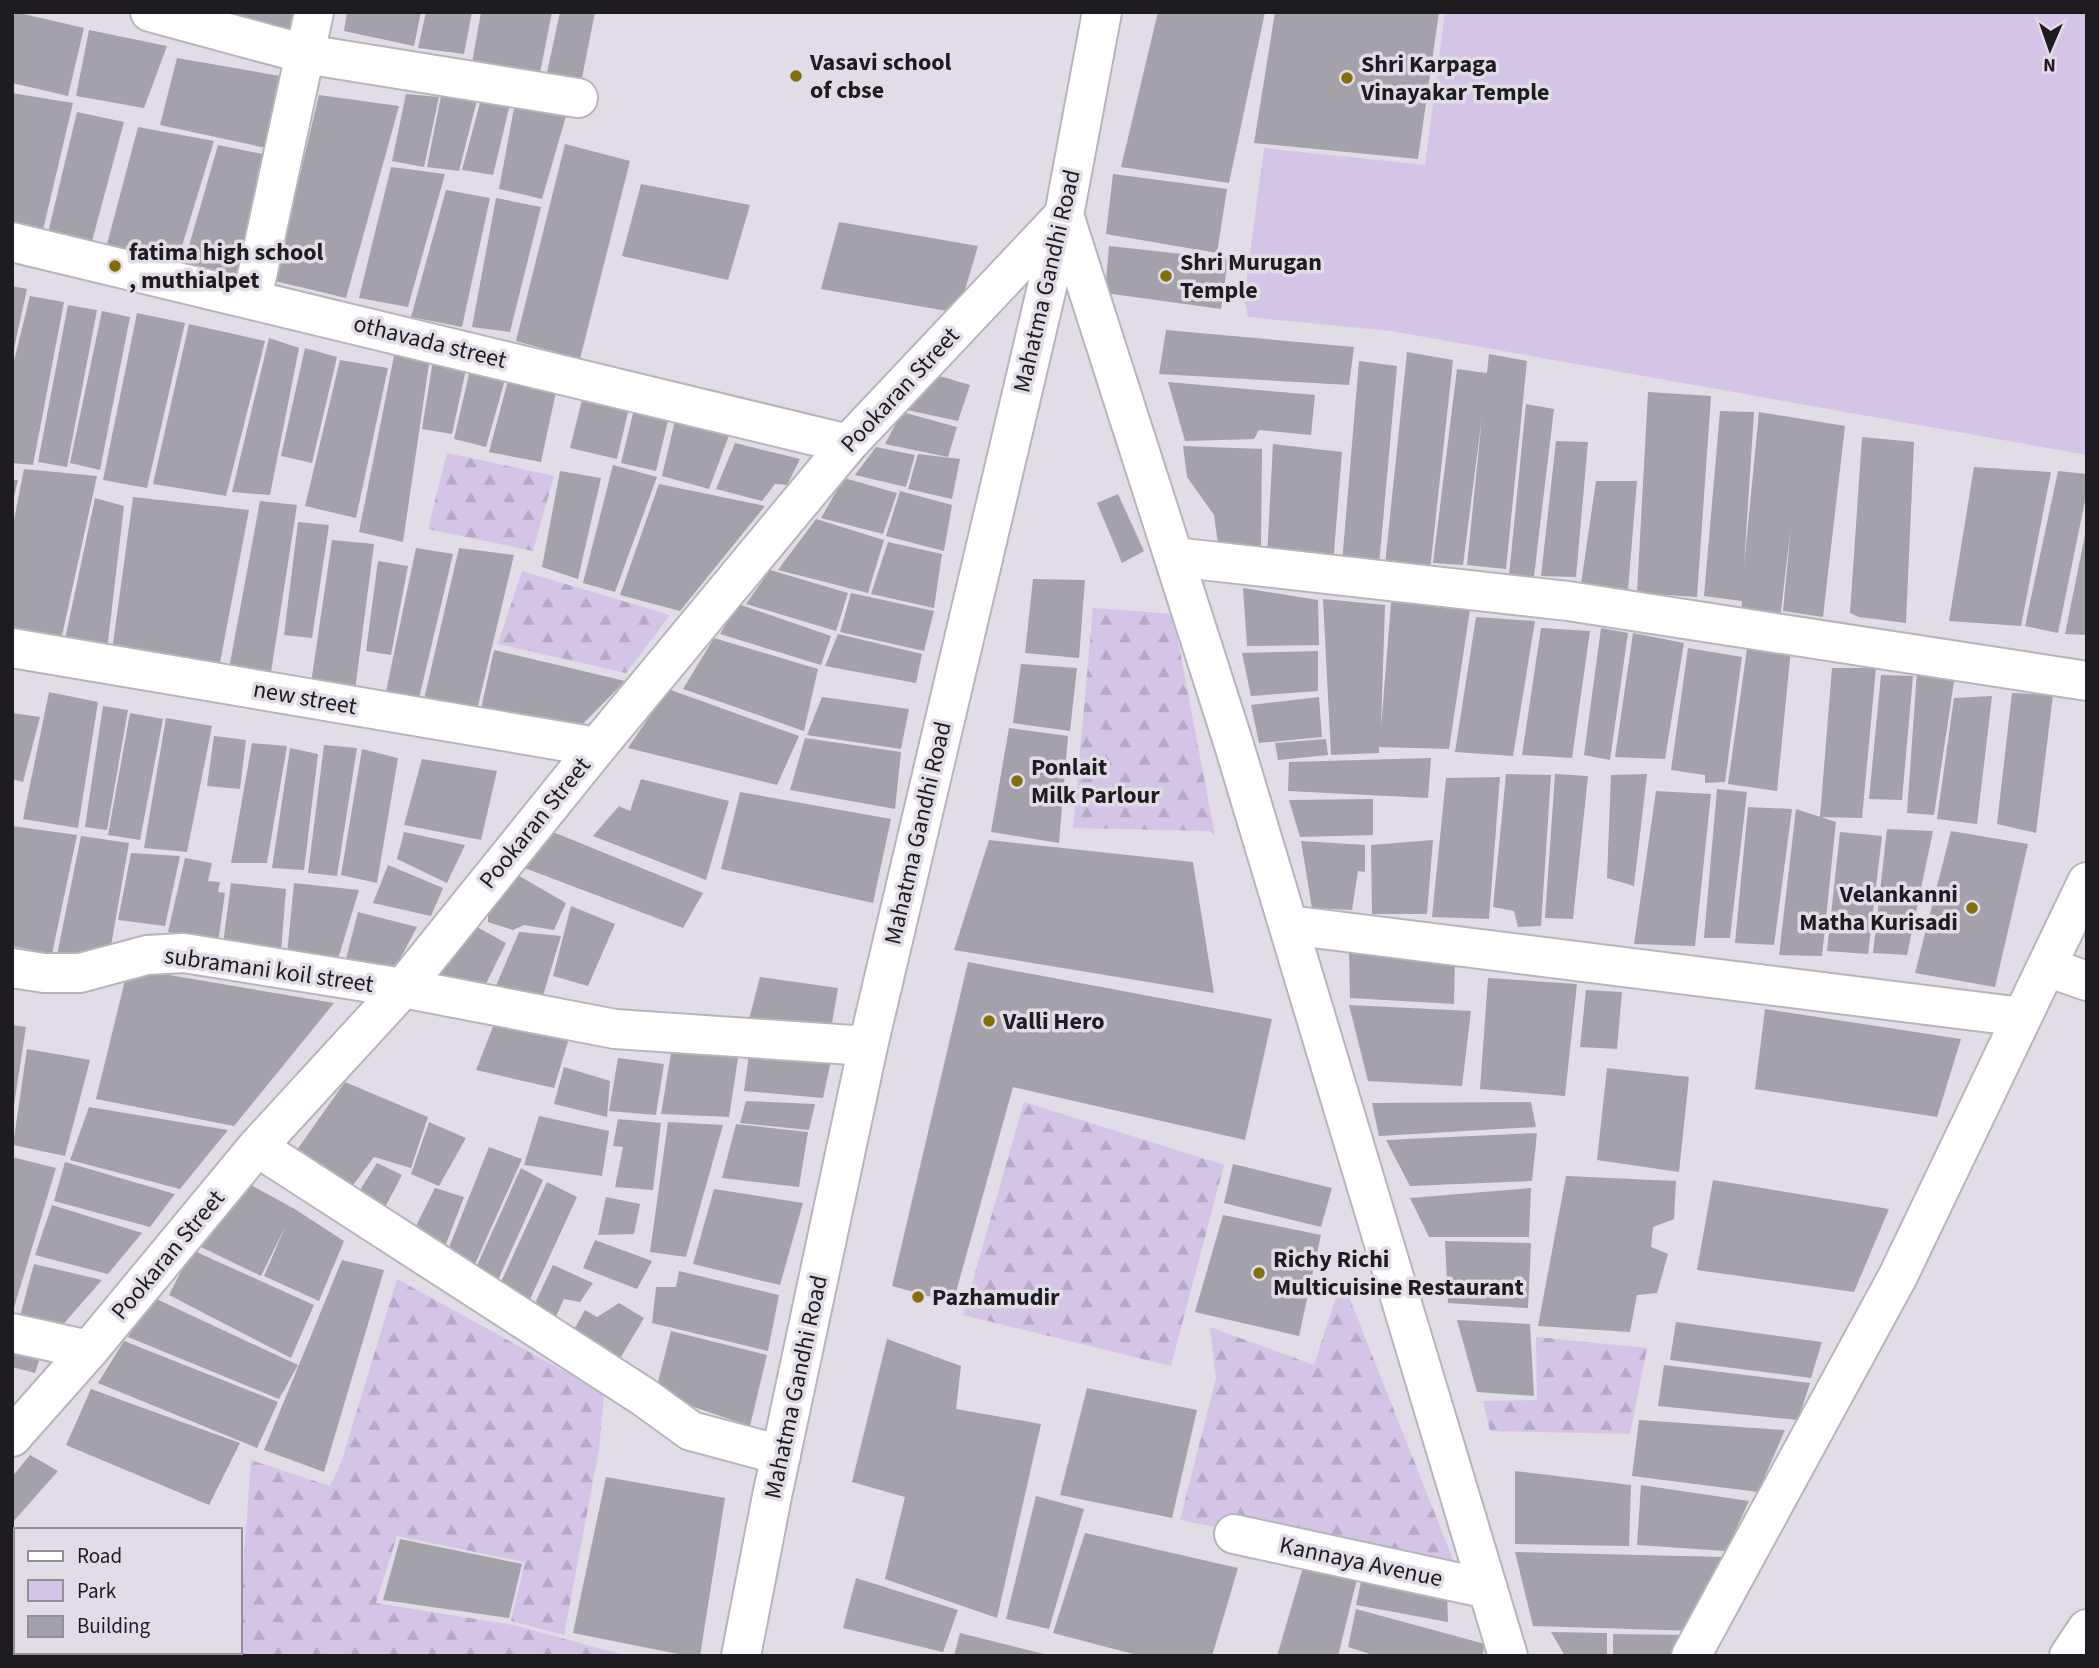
<svg xmlns="http://www.w3.org/2000/svg" width="2099" height="1668" font-family="'Source Sans 3',sans-serif">
<style>
.green{fill:#d4c5e7}
.forest{fill:url(#forest-firs)}
.building{fill:#a5a1aa}
.lines{fill:none;stroke-linecap:round;stroke-linejoin:round}
.street-casing{stroke:#b8b4be;stroke-width:42}
.secondary-casing{stroke:#b8b4be;stroke-width:42}
.primary-casing{stroke:#b8b4be;stroke-width:42}
.street{stroke:#fff;stroke-width:38}
.secondary{stroke:#fff;stroke-width:38}
.primary{stroke:#fff;stroke-width:38}
.poi-dot{fill:#826e0b;stroke:#e1dce6;stroke-width:2.5}
.labels{text-anchor:middle;dominant-baseline:central;stroke-width:7;stroke-linejoin:round;paint-order:stroke}
.poi-label{font-size:24px;font-weight:bold;fill:#1e1c20;stroke:#e1dce6;text-anchor:start}
.street-label{font-size:24px;fill:#1e1c20;stroke:#e1dce6}
</style>
<defs>
<pattern id="forest-firs" width="22" height="20" patternUnits="userSpaceOnUse" patternTransform="scale(1.75)"><rect width="22" height="20" fill="#d4c5e7"/><path d="M5 1l3.5 6h-7zM16 11l3.5 6h-7z" fill="#b6a9c6"/></pattern>
</defs>
<rect width="100%" height="100%" fill="#e1dce6"/>
<path class="green" d="M 1445,12 L 2087,12 L 2087,455 L 1391,331 L 1248,317 L 1244,298 L 1264,148 L 1425,165 Z"/>
<path class="forest" d="M 447,453 L 554,476 L 533,551 L 428,529 Z
M 522,571 L 670,615 L 626,673 L 498,644 Z
M 1093,608 L 1173,614 L 1215,836 L 1210,831 L 1073,828 Z
M 1024,1102 L 1224,1165 L 1171,1366 L 963,1315 Z
M 397,1279 L 604,1393 L 599,1450 L 564,1635 L 511,1621 L 525,1562 L 397,1536 L 376,1603 L 513,1625 L 628,1656 L 236,1656 L 237,1652 L 240,1652 L 240,1610 L 251,1460 L 330,1486 L 341,1463 Z
M 1342,1279 L 1454,1562 L 1448,1573 L 1180,1520 L 1216,1378 L 1210,1327 L 1314,1365 Z
M 1536,1337 L 1647,1348 L 1630,1434 L 1490,1431 L 1483,1401 L 1537,1400 Z"/>
<path class="building" d="M 15,12 L 84,28 L 68,96 L 12,83 L 12,25 Z
M 235,12 L 294,12 L 289,35 L 232,24 Z
M 347,12 L 421,12 L 414,46 L 344,31 Z
M 426,12 L 472,12 L 464,54 L 418,48 Z
M 481,12 L 552,12 L 539,78 L 471,69 Z
M 560,12 L 595,12 L 580,88 L 545,82 Z
M 1158,12 L 1265,12 L 1229,183 L 1121,167 Z
M 1275,12 L 1439,12 L 1418,159 L 1254,143 Z
M 89,30 L 167,46 L 144,108 L 76,96 Z
M 177,58 L 286,77 L 266,148 L 160,125 Z
M 12,93 L 73,103 L 43,230 L 12,223 Z
M 406,94 L 439,97 L 424,167 L 392,161 Z
M 319,95 L 399,106 L 346,298 L 275,281 Z
M 441,96 L 477,100 L 459,171 L 427,167 Z
M 481,99 L 510,104 L 493,175 L 462,170 Z
M 515,103 L 568,109 L 542,199 L 499,189 Z
M 77,112 L 124,122 L 92,241 L 48,233 Z
M 138,127 L 214,141 L 175,269 L 106,248 Z
M 565,144 L 630,161 L 580,359 L 516,341 Z
M 218,145 L 272,156 L 244,282 L 183,267 Z
M 391,167 L 445,174 L 408,307 L 359,298 Z
M 1113,174 L 1227,189 L 1217,253 L 1106,234 Z
M 641,184 L 750,205 L 728,280 L 622,256 Z
M 446,190 L 490,198 L 462,327 L 411,317 Z
M 496,198 L 541,207 L 510,332 L 472,327 Z
M 839,222 L 978,246 L 958,313 L 821,289 Z
M 1109,246 L 1228,259 L 1221,309 L 1105,293 Z
M 12,286 L 27,289 L 13,353 L 12,353 Z
M 30,296 L 64,302 L 33,465 L 12,463 L 12,369 Z
M 68,305 L 97,310 L 67,467 L 38,462 Z
M 102,311 L 130,317 L 100,470 L 70,463 Z
M 137,313 L 185,323 L 147,488 L 103,480 Z
M 189,324 L 265,341 L 226,496 L 153,484 Z
M 1166,330 L 1354,347 L 1349,385 L 1159,374 Z
M 269,338 L 299,348 L 270,495 L 232,492 Z
M 305,348 L 337,357 L 312,463 L 281,456 Z
M 395,351 L 430,357 L 403,542 L 359,532 Z
M 1407,352 L 1453,360 L 1430,570 L 1385,565 Z
M 434,354 L 468,360 L 452,434 L 422,429 Z
M 1489,354 L 1527,361 L 1506,569 L 1467,565 L 1482,417 L 1463,565 L 1433,563 L 1457,369 L 1487,373 Z
M 340,360 L 388,368 L 356,518 L 305,506 Z
M 1359,361 L 1397,366 L 1379,565 L 1342,563 Z
M 470,370 L 506,376 L 486,447 L 454,439 Z
M 926,372 L 970,385 L 958,421 L 907,410 Z
M 510,373 L 557,387 L 541,462 L 489,452 Z
M 1168,382 L 1315,395 L 1311,435 L 1259,430 L 1254,439 L 1185,441 Z
M 1648,392 L 1711,396 L 1697,597 L 1637,593 Z
M 583,396 L 630,404 L 617,459 L 570,448 Z
M 1526,404 L 1554,409 L 1534,576 L 1509,576 Z
M 635,405 L 670,412 L 656,471 L 621,463 Z
M 1720,411 L 1754,412 L 1744,566 L 1759,412 L 1845,426 L 1823,617 L 1783,611 L 1791,526 L 1780,619 L 1741,613 L 1742,601 L 1704,596 Z
M 902,412 L 957,427 L 948,457 L 885,444 Z
M 676,416 L 731,430 L 709,489 L 662,476 Z
M 1862,437 L 1914,442 L 1906,623 L 1859,617 L 1850,613 Z
M 1556,441 L 1588,442 L 1576,577 L 1541,576 Z
M 735,443 L 800,459 L 787,485 L 775,484 L 762,501 L 716,489 Z
M 1273,444 L 1342,452 L 1333,565 L 1267,557 Z
M 1183,446 L 1262,449 L 1261,546 L 1218,544 L 1214,515 L 1187,477 Z
M 876,447 L 915,455 L 906,487 L 855,475 Z
M 918,454 L 960,459 L 952,499 L 908,489 Z
M 613,465 L 657,477 L 615,592 L 583,583 Z
M 1974,467 L 2051,472 L 2021,626 L 1949,621 Z
M 24,469 L 97,476 L 61,640 L 12,634 L 12,530 Z
M 560,471 L 601,478 L 578,579 L 542,567 Z
M 2058,471 L 2087,474 L 2087,491 L 2058,633 L 2025,626 Z
M 844,478 L 897,493 L 883,534 L 821,518 Z
M 12,480 L 18,480 L 13,501 L 12,501 Z
M 1596,481 L 1637,481 L 1628,590 L 1581,584 Z
M 659,484 L 765,506 L 680,611 L 620,595 Z
M 900,491 L 952,505 L 944,551 L 886,536 Z
M 1118,494 L 1144,551 L 1122,563 L 1097,503 Z
M 133,497 L 249,510 L 219,668 L 112,651 Z
M 95,498 L 124,506 L 107,650 L 64,644 Z
M 260,501 L 297,505 L 269,685 L 228,674 Z
M 816,519 L 884,540 L 868,593 L 778,570 Z
M 298,522 L 329,525 L 312,638 L 284,635 Z
M 2086,530 L 2087,635 L 2065,634 Z
M 332,540 L 374,544 L 354,698 L 310,690 Z
M 888,542 L 942,554 L 934,608 L 871,594 Z
M 416,548 L 453,554 L 417,707 L 384,701 Z
M 459,548 L 514,555 L 475,718 L 422,708 Z
M 378,561 L 408,566 L 391,655 L 366,651 Z
M 770,570 L 848,593 L 836,631 L 746,604 Z
M 1033,579 L 1085,580 L 1079,658 L 1025,653 Z
M 1243,588 L 1318,600 L 1319,645 L 1247,646 Z
M 1392,591 L 1471,603 L 1449,749 L 1379,747 L 1379,753 L 1331,755 L 1323,599 L 1385,605 L 1381,728 Z
M 851,593 L 934,611 L 924,651 L 840,632 Z
M 738,604 L 831,636 L 821,665 L 720,634 Z
M 1476,617 L 1535,621 L 1513,756 L 1455,752 Z
M 1541,628 L 1590,631 L 1572,758 L 1522,755 Z
M 1601,628 L 1628,633 L 1610,760 L 1584,755 Z
M 1633,633 L 1684,643 L 1665,759 L 1615,757 Z
M 838,634 L 922,654 L 916,683 L 825,666 Z
M 714,638 L 818,669 L 804,731 L 683,689 Z
M 1688,648 L 1742,657 L 1725,782 L 1705,783 L 1705,775 L 1671,770 Z
M 1747,649 L 1791,649 L 1777,791 L 1728,784 Z
M 494,650 L 625,681 L 573,734 L 479,718 Z
M 1318,651 L 1318,691 L 1251,696 L 1242,653 Z
M 1021,664 L 1077,668 L 1070,731 L 1013,723 Z
M 1832,668 L 1876,668 L 1862,818 L 1820,817 Z
M 1917,671 L 1955,675 L 1934,815 L 1907,813 Z
M 1881,675 L 1913,676 L 1902,800 L 1869,799 Z
M 668,689 L 799,736 L 777,785 L 628,748 Z
M 49,692 L 98,702 L 78,828 L 23,819 Z
M 2012,693 L 2053,695 L 2036,833 L 1997,824 Z
M 1992,696 L 1977,824 L 1937,819 L 1954,698 Z
M 822,697 L 909,709 L 901,749 L 807,735 Z
M 1319,697 L 1322,737 L 1259,743 L 1251,705 Z
M 103,706 L 128,710 L 107,830 L 85,827 Z
M 12,713 L 40,717 L 23,782 L 12,779 Z
M 130,713 L 163,719 L 140,840 L 108,835 Z
M 166,718 L 212,726 L 187,852 L 144,848 Z
M 1009,728 L 1068,736 L 1059,843 L 991,832 Z
M 214,736 L 246,740 L 240,789 L 207,786 Z
M 805,738 L 901,752 L 895,809 L 790,790 Z
M 1326,739 L 1328,755 L 1278,760 L 1275,743 Z
M 252,743 L 287,746 L 267,863 L 231,863 Z
M 324,745 L 357,748 L 337,876 L 308,873 Z
M 290,748 L 318,754 L 304,870 L 272,868 Z
M 362,749 L 398,758 L 377,883 L 341,875 Z
M 1431,758 L 1428,798 L 1288,791 L 1289,762 Z
M 422,759 L 497,771 L 481,840 L 404,825 Z
M 1506,774 L 1551,775 L 1541,926 L 1518,927 L 1514,911 L 1493,907 Z
M 1555,774 L 1588,776 L 1573,919 L 1545,918 Z
M 1647,774 L 1634,886 L 1607,878 L 1611,775 Z
M 1500,777 L 1489,919 L 1432,917 L 1446,778 Z
M 641,779 L 729,801 L 706,880 L 593,836 L 619,806 L 630,811 Z
M 1717,789 L 1747,792 L 1730,938 L 1704,938 Z
M 1656,791 L 1711,794 L 1695,946 L 1634,944 Z
M 740,792 L 891,819 L 873,903 L 721,869 Z
M 1373,799 L 1373,835 L 1300,837 L 1289,800 Z
M 1748,807 L 1792,809 L 1774,945 L 1735,943 Z
M 1796,809 L 1836,822 L 1822,956 L 1779,955 Z
M 12,826 L 77,835 L 52,954 L 12,946 Z
M 1887,829 L 1933,831 L 1907,955 L 1873,953 Z
M 1951,831 L 2028,844 L 1995,987 L 1915,973 Z
M 404,832 L 465,845 L 447,883 L 397,859 Z
M 553,832 L 703,893 L 683,928 L 522,867 Z
M 1840,832 L 1882,836 L 1868,954 L 1827,951 Z
M 81,836 L 129,843 L 109,957 L 56,960 Z
M 989,840 L 1193,862 L 1214,993 L 954,950 Z
M 1433,840 L 1427,914 L 1372,914 L 1371,845 Z
M 1301,841 L 1365,845 L 1365,872 L 1358,871 L 1352,910 L 1312,908 Z
M 131,853 L 180,856 L 165,926 L 118,920 Z
M 185,858 L 212,863 L 208,881 L 220,882 L 218,892 L 225,893 L 218,943 L 168,932 Z
M 388,865 L 443,888 L 431,916 L 373,903 Z
M 516,874 L 566,903 L 554,930 L 524,925 L 513,930 L 488,922 L 488,910 Z
M 231,883 L 286,889 L 281,952 L 223,944 Z
M 294,883 L 359,890 L 338,959 L 287,955 Z
M 571,906 L 615,924 L 588,986 L 553,976 Z
M 358,912 L 417,927 L 393,972 L 345,963 Z
M 466,921 L 506,943 L 482,992 L 429,976 Z
M 519,932 L 561,936 L 541,1002 L 495,988 Z
M 1349,950 L 1455,955 L 1454,1004 L 1350,998 Z
M 968,962 L 1272,1019 L 1245,1140 L 1013,1087 L 953,1303 L 892,1286 Z
M 128,968 L 334,1003 L 234,1126 L 96,1099 Z
M 760,977 L 838,988 L 829,1041 L 746,1031 Z
M 1488,978 L 1577,984 L 1565,1096 L 1480,1089 Z
M 1586,990 L 1622,992 L 1617,1049 L 1580,1047 Z
M 1349,1005 L 1471,1011 L 1462,1086 L 1368,1081 Z
M 1765,1009 L 1961,1039 L 1937,1117 L 1755,1089 Z
M 496,1019 L 570,1035 L 554,1088 L 476,1070 Z
M 12,1025 L 26,1027 L 14,1105 L 12,1105 Z
M 674,1035 L 741,1039 L 729,1117 L 661,1114 Z
M 751,1041 L 833,1051 L 823,1098 L 744,1091 Z
M 27,1049 L 90,1060 L 65,1156 L 13,1145 Z
M 618,1058 L 664,1064 L 656,1115 L 609,1111 Z
M 564,1067 L 610,1081 L 607,1117 L 554,1104 Z
M 1607,1068 L 1689,1077 L 1679,1172 L 1597,1160 Z
M 345,1082 L 428,1117 L 411,1168 L 374,1157 L 345,1196 L 289,1161 Z
M 746,1101 L 815,1104 L 809,1130 L 740,1123 Z
M 1531,1102 L 1536,1127 L 1379,1136 L 1372,1103 Z
M 89,1107 L 228,1130 L 180,1189 L 70,1160 Z
M 539,1116 L 609,1131 L 602,1176 L 524,1165 Z
M 618,1119 L 661,1123 L 653,1190 L 615,1187 L 623,1147 L 613,1146 Z
M 429,1122 L 466,1138 L 439,1186 L 411,1174 Z
M 668,1122 L 723,1125 L 686,1257 L 650,1252 Z
M 736,1124 L 808,1132 L 799,1187 L 722,1178 Z
M 1537,1133 L 1532,1181 L 1410,1186 L 1386,1140 Z
M 489,1147 L 522,1159 L 470,1275 L 444,1260 Z
M 12,1157 L 56,1168 L 13,1311 L 12,1311 Z
M 65,1162 L 175,1194 L 150,1227 L 54,1201 Z
M 377,1163 L 402,1175 L 381,1215 L 353,1201 Z
M 1233,1164 L 1332,1188 L 1321,1227 L 1224,1203 Z
M 521,1168 L 543,1180 L 493,1291 L 471,1279 Z
M 1566,1176 L 1676,1181 L 1674,1219 L 1653,1227 L 1651,1247 L 1668,1254 L 1657,1293 L 1637,1295 L 1630,1332 L 1538,1326 Z
M 1713,1180 L 1889,1209 L 1854,1292 L 1697,1270 Z
M 547,1182 L 577,1197 L 525,1310 L 495,1295 Z
M 247,1183 L 293,1208 L 344,1241 L 319,1301 L 264,1276 L 286,1225 L 261,1276 L 201,1247 Z
M 435,1188 L 464,1197 L 441,1257 L 409,1240 Z
M 1531,1188 L 1529,1237 L 1429,1237 L 1410,1198 Z
M 714,1189 L 803,1203 L 780,1285 L 693,1264 Z
M 606,1197 L 640,1204 L 634,1234 L 598,1235 Z
M 52,1205 L 142,1233 L 108,1274 L 35,1255 Z
M 1223,1215 L 1321,1235 L 1299,1336 L 1195,1312 Z
M 595,1240 L 652,1261 L 637,1289 L 583,1268 Z
M 1445,1241 L 1531,1243 L 1528,1308 L 1448,1303 Z
M 192,1250 L 314,1305 L 291,1358 L 169,1295 Z
M 342,1260 L 384,1270 L 324,1472 L 264,1450 Z
M 34,1264 L 102,1280 L 59,1329 L 19,1320 Z
M 553,1265 L 593,1283 L 580,1302 L 564,1299 L 552,1325 L 530,1314 Z
M 679,1271 L 779,1295 L 768,1351 L 652,1323 L 656,1287 L 676,1287 Z
M 152,1297 L 298,1365 L 279,1399 L 128,1337 Z
M 619,1303 L 644,1318 L 615,1367 L 568,1340 L 585,1310 L 597,1317 Z
M 1457,1320 L 1530,1324 L 1534,1396 L 1477,1392 Z
M 1676,1322 L 1822,1342 L 1811,1378 L 1670,1360 Z
M 671,1331 L 767,1355 L 750,1426 L 655,1394 Z
M 12,1333 L 45,1342 L 35,1373 L 12,1367 Z
M 887,1339 L 961,1366 L 956,1409 L 1041,1424 L 997,1618 L 885,1579 L 905,1497 L 852,1482 Z
M 124,1341 L 278,1402 L 257,1448 L 98,1383 Z
M 1664,1365 L 1810,1383 L 1798,1420 L 1658,1406 Z
M 1087,1388 L 1197,1410 L 1172,1518 L 1060,1495 Z
M 91,1389 L 240,1443 L 209,1505 L 66,1445 Z
M 1639,1420 L 1785,1430 L 1758,1492 L 1632,1476 Z
M 30,1455 L 58,1471 L 12,1523 L 12,1477 Z
M 1515,1471 L 1631,1485 L 1629,1546 L 1515,1544 Z
M 606,1477 L 725,1498 L 700,1656 L 688,1656 L 573,1633 Z
M 1641,1485 L 1749,1501 L 1726,1551 L 1637,1545 Z
M 1036,1496 L 1084,1509 L 1049,1629 L 1006,1619 Z
M 1085,1533 L 1238,1568 L 1212,1656 L 1141,1656 L 1053,1633 Z
M 400,1539 L 522,1564 L 509,1618 L 383,1600 Z
M 1515,1552 L 1723,1557 L 1696,1631 L 1533,1626 Z
M 1304,1564 L 1358,1575 L 1338,1656 L 1277,1656 Z
M 1363,1573 L 1447,1593 L 1448,1622 L 1356,1605 Z
M 856,1578 L 958,1610 L 943,1652 L 843,1628 Z
M 1356,1609 L 1485,1644 L 1482,1656 L 1376,1656 L 1348,1647 Z
M 1551,1632 L 1607,1633 L 1607,1656 L 1565,1656 Z
M 960,1633 L 1048,1655 L 1048,1656 L 954,1656 Z
M 1613,1634 L 1684,1635 L 1672,1656 L 1613,1656 Z
M 92,1652 L 139,1652 L 138,1656 L 91,1656 Z"/>
<g class="lines">
<g class="street-casing">
<path id="street" d="M 150,12 L 305,54 L 578,98
M 12,242 L 848,444
M 252,299 L 314,12
M 1174,557 L 1568,601 L 2087,681
M 12,648 L 597,747
M 1289,925 L 2022,1017
M 2047,967 L 2087,981
M 12,968 L 44,973 L 80,973 L 147,955 L 184,953 L 403,988 L 615,1029 L 868,1046
M 257,1147 L 644,1397 L 691,1431 L 781,1455
M 12,1333 L 89,1350
M 12,1437 L 89,1350 L 257,1147 L 403,988 L 597,747 L 848,444 L 1064,215
M 1234,1534 L 1488,1589
M 1691,1656 L 1898,1276 L 2087,882
M 2069,1656 L 2087,1629"/>
</g>
<g class="secondary-casing">
<path id="secondary" d="M 1064,215 L 1234,745 L 1508,1656"/>
</g>
<g class="primary-casing">
<path id="primary" d="M 741,1656 L 772,1496 L 868,1046 L 1064,215 L 1102,12"/>
</g>
<use href="#street" class="street"/>
<use href="#secondary" class="secondary"/>
<use href="#primary" class="primary"/>
</g>
<g class="poi-dot">
<circle cx="796" cy="76" r="7"/>
<circle cx="1347" cy="78" r="7"/>
<circle cx="115" cy="266" r="7"/>
<circle cx="1166" cy="276" r="7"/>
<circle cx="1017" cy="781" r="7"/>
<circle cx="1972" cy="908" r="7"/>
<circle cx="989" cy="1021" r="7"/>
<circle cx="1259" cy="1273" r="7"/>
<circle cx="918" cy="1297" r="7"/>
</g>
<g class="labels">
<g class="poi-label">
<text x="810" y="62">Vasavi school<tspan x="810" dy="28">of cbse</tspan></text>
<text x="1361" y="64">Shri Karpaga<tspan x="1361" dy="28">Vinayakar Temple</tspan></text>
<text x="129" y="252">fatima high school<tspan x="129" dy="28">, muthialpet</tspan></text>
<text x="1180" y="262">Shri Murugan<tspan x="1180" dy="28">Temple</tspan></text>
<text x="1031" y="767">Ponlait<tspan x="1031" dy="28">Milk Parlour</tspan></text>
<text x="1958" y="894" text-anchor="end">Velankanni<tspan x="1958" dy="28">Matha Kurisadi</tspan></text>
<text x="1003" y="1021">Valli Hero</text>
<text x="1273" y="1259">Richy Richi<tspan x="1273" dy="28">Multicuisine Restaurant</tspan></text>
<text x="932" y="1297">Pazhamudir</text>
</g>
<g class="street-label">
<text transform="translate(1047 281) rotate(-77)">Mahatma Gandhi Road</text>
<text transform="translate(430 342) rotate(14)">othavada street</text>
<text transform="translate(900 390) rotate(-47)">Pookaran Street</text>
<text transform="translate(305 698) rotate(10)">new street</text>
<text transform="translate(535 823) rotate(-51)">Pookaran Street</text>
<text transform="translate(918 833) rotate(-77)">Mahatma Gandhi Road</text>
<text transform="translate(269 970) rotate(8)">subramani koil street</text>
<text transform="translate(168 1255) rotate(-50)">Pookaran Street</text>
<text transform="translate(796 1387) rotate(-78)">Mahatma Gandhi Road</text>
<text transform="translate(1361 1562) rotate(12)">Kannaya Avenue</text>
</g>
</g>
<rect width="2099" height="1668" fill="none" stroke="#1e1c20" stroke-width="28"/>
<rect x="14" y="1528" width="228" height="126" fill="#e1dce6" stroke="#938f97" stroke-width="2"/>
<rect x="28" y="1551" width="35" height="10" fill="#ffffff" stroke="#938f97" stroke-width="2"/>
<text x="77" y="1563" font-size="21" fill="#1e1c20">Road</text>
<rect x="28" y="1580" width="35" height="21" fill="#d4c5e7" stroke="#938f97" stroke-width="2"/>
<text x="77" y="1598" font-size="21" fill="#1e1c20">Park</text>
<rect x="28" y="1616" width="35" height="21" fill="#a5a1aa" stroke="#938f97" stroke-width="2"/>
<text x="77" y="1633" font-size="21" fill="#1e1c20">Building</text>
<g transform="translate(2050 49) rotate(182)" stroke="#e1dce6" stroke-width="5" paint-order="stroke">
<path d="M0-5L12 26L0 18L-12 26Z" fill="#1e1c20"/>
<text y="-10" font-size="19" font-weight="bold" text-anchor="middle" fill="#1e1c20">N</text>
</g>
</svg>
